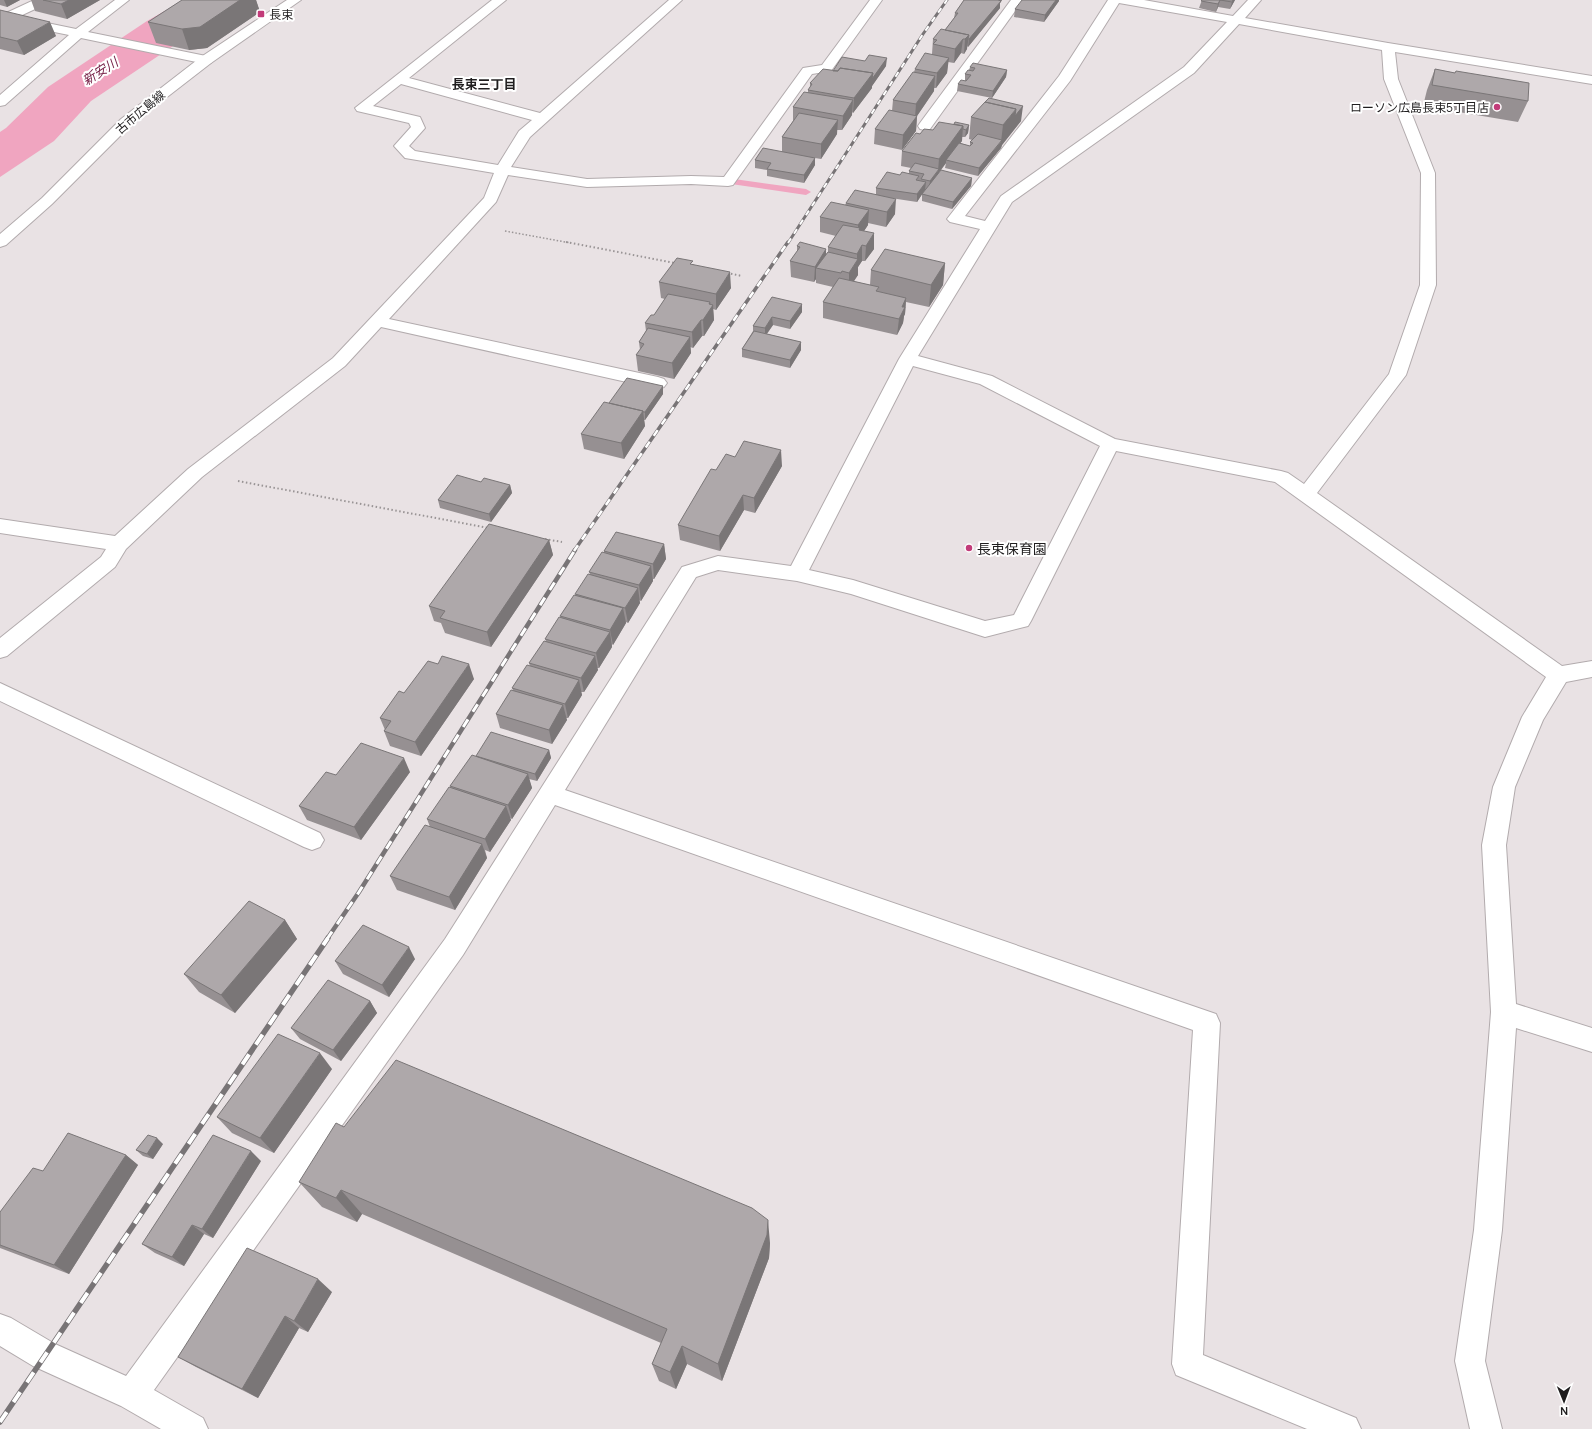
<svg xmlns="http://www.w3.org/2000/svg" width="1592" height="1429" font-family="Manrope,'Noto Sans JP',sans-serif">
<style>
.water{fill:#f0a5c0}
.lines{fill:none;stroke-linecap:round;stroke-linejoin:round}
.stream{fill:#f0a5c0;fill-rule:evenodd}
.minor-casing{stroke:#b2abad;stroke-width:2}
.major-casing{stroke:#b2abad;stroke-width:2}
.path-far1{stroke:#999495;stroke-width:1.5;stroke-dasharray:1.5 2;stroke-linecap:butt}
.path{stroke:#999495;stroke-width:2;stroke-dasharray:1.5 2.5;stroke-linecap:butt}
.minor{fill:#fff;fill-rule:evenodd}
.major{fill:#fff;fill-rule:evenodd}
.rail-far3-casing{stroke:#787476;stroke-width:3}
.rail-far2-casing{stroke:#787476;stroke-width:3.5}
.rail-far1-casing{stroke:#787476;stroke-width:4.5}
.rail-casing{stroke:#787476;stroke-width:5.5}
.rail-far3{stroke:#fff;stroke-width:2;stroke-dasharray:5.5;stroke-linecap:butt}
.rail-far2{stroke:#fff;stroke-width:2.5;stroke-dasharray:7;stroke-linecap:butt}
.rail-far1{stroke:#fff;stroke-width:3;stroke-dasharray:9;stroke-linecap:butt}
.rail{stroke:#fff;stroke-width:4;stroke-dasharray:12;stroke-linecap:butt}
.wall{fill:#969092}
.shaded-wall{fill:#7a7677}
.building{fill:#aea8aa;stroke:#7a7677}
.poi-dot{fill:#c23b79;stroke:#fff;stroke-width:1.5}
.labels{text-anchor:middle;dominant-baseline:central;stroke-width:4;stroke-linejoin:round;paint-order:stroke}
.far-poi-label{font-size:12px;fill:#201e1f;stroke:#fff;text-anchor:start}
.far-street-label{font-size:12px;fill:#201e1f;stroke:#fff}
.far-water-label{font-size:13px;font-style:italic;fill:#782349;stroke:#fff}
.far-neighbourhood-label{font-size:13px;font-weight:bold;fill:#201e1f;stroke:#fff}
.poi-label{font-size:14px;fill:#201e1f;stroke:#fff;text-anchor:start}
</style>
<rect width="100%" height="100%" fill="#e9e2e4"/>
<path class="water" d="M 184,0 L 200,28 L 91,101 L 54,141 L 0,177 L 0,132 L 6,128 L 48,87 L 147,21 Z"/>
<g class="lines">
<path class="stream" d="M 734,179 L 806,189 L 811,192 L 806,195 L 731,184 L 729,182 L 731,180 Z"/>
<g class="minor-casing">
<path id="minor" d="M 34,0 L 50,0 L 48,3 L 18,17 L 76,29 L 115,0 L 129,0 L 88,32 L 206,56 L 211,57 L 213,60 L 211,63 L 206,64 L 81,38 L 5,105 L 0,106 L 0,95 L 69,35 L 0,21 L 0,13 L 4,14 Z
M 492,0 L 506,0 L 409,78 L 540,113 L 669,0 L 682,0 L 530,137 L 511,167 L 587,179 L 691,176 L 724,177 L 803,68 L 822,65 L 870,0 L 882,0 L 831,71 L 812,74 L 733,185 L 728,186 L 691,184 L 587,187 L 508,175 L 496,202 L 389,319 L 658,377 L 664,379 L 667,383 L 664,387 L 658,389 L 381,327 L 345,366 L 202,477 L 126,549 L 115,567 L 7,656 L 0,658 L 0,638 L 101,557 L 106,549 L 0,533 L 0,519 L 115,536 L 188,469 L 333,358 L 484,198 L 494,173 L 405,158 L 394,146 L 411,127 L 409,123 L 357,111 L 355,108 ZM 401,84 L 532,120 L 519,131 L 498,165 L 415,151 L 409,146 L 425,128 L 420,117 L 373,106 Z
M 1011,0 L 1023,0 L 930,129 L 925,130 L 920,129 L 918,126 L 920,123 Z
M 1108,0 L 1144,0 L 1233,16 L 1248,0 L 1261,0 L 1245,18 L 1388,43 L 1592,76 L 1592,84 L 1395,52 L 1398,79 L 1435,173 L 1436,285 L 1406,375 L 1317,493 L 1562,666 L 1592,661 L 1592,677 L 1566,682 L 1543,720 L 1515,787 L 1506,845 L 1516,1004 L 1592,1028 L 1592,1052 L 1516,1028 L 1502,1230 L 1485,1361 L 1502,1429 L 1470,1429 L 1455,1361 L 1474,1230 L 1491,1012 L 1482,845 L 1493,787 L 1522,717 L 1546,677 L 1275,482 L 1116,451 L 1031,621 L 1028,626 L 985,637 L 851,594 L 797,581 L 718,570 L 696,577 L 565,790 L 1216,1014 L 1220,1023 L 1203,1355 L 1356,1418 L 1361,1429 L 1307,1429 L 1176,1375 L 1172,1364 L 1193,1030 L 555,805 L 463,955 L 154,1390 L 203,1418 L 208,1429 L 161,1429 L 121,1406 L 33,1366 L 0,1346 L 0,1314 L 11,1318 L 55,1344 L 126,1376 L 445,939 L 682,567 L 718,556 L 791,566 L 899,359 L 980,229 L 950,222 L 947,219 L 1059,76 ZM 1119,3 L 1227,22 L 1184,67 L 1001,196 L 985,221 L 965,216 L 1070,81 ZM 1239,24 L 1382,50 L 1384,79 L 1421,173 L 1420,285 L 1389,374 L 1304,484 L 1288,473 L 1281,471 L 1115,439 L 992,376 L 918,356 L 1012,202 L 1194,73 ZM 913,366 L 980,384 L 1100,446 L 1014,615 L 985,621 L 853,580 L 809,570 Z
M 0,683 L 320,833 L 324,840 L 320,847 L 312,850 L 304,847 L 0,701 Z"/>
</g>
<g class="major-casing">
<path id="major" d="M 287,0 L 301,0 L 211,63 L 131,125 L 52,204 L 6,245 L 0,247 L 0,234 L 42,198 L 121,119 L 201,57 Z"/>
</g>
<path class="path-far1" d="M 505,231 L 571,243"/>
<path class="path" d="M 566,242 L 675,263
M 727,273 L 742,276
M 238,481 L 489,528
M 545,539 L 562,542"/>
<use href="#minor" class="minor"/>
<use href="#major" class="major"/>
<g class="rail-far3-casing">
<path id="rail-far3" d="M 788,243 L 923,34 L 947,0"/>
</g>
<g class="rail-far2-casing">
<path id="rail-far2" d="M 574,551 L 788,242"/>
</g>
<g class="rail-far1-casing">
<path id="rail-far1" d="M 327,939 L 359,892 L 575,550"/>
</g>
<g class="rail-casing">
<path id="rail" d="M 0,1422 L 328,938"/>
</g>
<use href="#rail-far3" class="rail-far3"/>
<use href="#rail-far2" class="rail-far2"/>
<use href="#rail-far1" class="rail-far1"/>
<use href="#rail" class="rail"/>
</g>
<path class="wall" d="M 0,0 L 20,0 L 7,7 L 0,5 Z
M 31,0 L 100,0 L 67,19 L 35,11 Z
M 182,0 L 256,0 L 260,12 L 207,48 L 189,50 L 156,43 L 148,22 Z
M 964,0 L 1002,0 L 1000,3 L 1000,8 L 968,47 L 967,46 L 967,49 L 964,54 L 961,53 L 954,63 L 948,62 L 947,73 L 936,88 L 934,88 L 934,91 L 917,116 L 916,131 L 902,150 L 874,144 L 875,129 L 892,111 L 893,100 L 914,72 L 915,69 L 932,55 L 932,54 L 933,39 L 945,30 L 954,18 L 955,13 Z
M 1202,0 L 1235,0 L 1230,9 L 1218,7 L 1216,12 L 1199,8 Z
M 1059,1 L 1044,22 L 1014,17 L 1015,9 Z
M 0,10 L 56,36 L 24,55 L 0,49 Z
M 886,66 L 872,86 L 872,88 L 853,113 L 852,112 L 852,115 L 842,130 L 837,130 L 837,134 L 821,159 L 815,158 L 815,165 L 804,183 L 767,176 L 767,170 L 755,168 L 755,160 L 782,152 L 782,137 L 793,121 L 793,107 L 808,92 L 808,90 L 810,87 L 810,83 L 833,71 Z
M 970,67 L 1007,70 L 1006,77 L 992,98 L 957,91 L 958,84 L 965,81 L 965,74 L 969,70 Z
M 1435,69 L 1455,73 L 1528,101 L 1518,122 L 1423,106 L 1427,90 Z
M 971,117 L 1021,121 L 1002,145 L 1001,148 L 978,176 L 945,168 L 946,163 L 939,173 L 972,178 L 971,186 L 952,209 L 922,201 L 922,194 L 917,202 L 884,197 L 895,214 L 886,227 L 868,223 L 868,225 L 864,231 L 874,249 L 865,261 L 862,261 L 858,267 L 858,275 L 853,281 L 870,285 L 871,270 L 945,263 L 943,285 L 929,307 L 906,302 L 905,314 L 904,316 L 903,323 L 897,335 L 823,318 L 823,302 L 833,287 L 816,283 L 816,279 L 814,282 L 791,277 L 790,261 L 797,252 L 797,246 L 826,249 L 826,254 L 828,252 L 828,247 L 836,236 L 820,232 L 820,217 L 845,205 L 846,203 L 876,195 L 876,188 L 900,175 L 909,174 L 909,171 L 911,168 L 901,166 L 902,151 L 920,134 L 954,124 L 969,125 L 968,133 L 965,137 L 962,137 L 962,141 L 960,143 L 970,146 L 970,142 L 972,140 L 969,139 Z
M 693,264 L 731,288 L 716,310 L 713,309 L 714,320 L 704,336 L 702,336 L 693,348 L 690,347 L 691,353 L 674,379 L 638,371 L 636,355 L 640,350 L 639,342 L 646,331 L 645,323 L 654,315 L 665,299 L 661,298 L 659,282 Z
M 772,297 L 802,312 L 790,329 L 773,325 L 767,334 L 801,342 L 801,350 L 790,368 L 742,357 L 742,349 L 753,331 L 753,326 Z
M 663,386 L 663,394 L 645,420 L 644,420 L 645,426 L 624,459 L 584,449 L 581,434 L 609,403 Z
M 735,457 L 782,466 L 755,513 L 744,510 L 720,551 L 680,540 L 678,525 L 716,470 Z
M 510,485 L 512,493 L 491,522 L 440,508 L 438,500 Z
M 549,540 L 553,555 L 491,647 L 445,633 L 441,623 L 434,621 L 429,606 Z
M 664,544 L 666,559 L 654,579 L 653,579 L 653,581 L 641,601 L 639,600 L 640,603 L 628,623 L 626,622 L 626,623 L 613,645 L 612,644 L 612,647 L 599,668 L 597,668 L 598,670 L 584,692 L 581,692 L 582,695 L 568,718 L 566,718 L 567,720 L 552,744 L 500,728 L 496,714 L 513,690 L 512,688 L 530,666 L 529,663 L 546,641 L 545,639 L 561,618 L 560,616 L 590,574 L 589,572 L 604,553 L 604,551 Z
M 438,664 L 474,679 L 421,756 L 390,746 L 384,731 L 385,730 L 380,718 L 404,693 Z
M 549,750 L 551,758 L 537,781 L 529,779 L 532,788 L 512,819 L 510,818 L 511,820 L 490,852 L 485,850 L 487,858 L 455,910 L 397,890 L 390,876 L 430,827 L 427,819 L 451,788 L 450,786 L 476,756 Z
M 410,772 L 361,840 L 307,820 L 299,806 L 336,775 Z
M 285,920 L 297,939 L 235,1013 L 199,992 L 184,974 Z
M 415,959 L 389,997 L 343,974 L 335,961 Z
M 370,1001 L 377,1013 L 341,1061 L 300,1039 L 291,1028 Z
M 332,1069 L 274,1153 L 232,1133 L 217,1117 Z
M 344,1127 L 770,1243 L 769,1258 L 722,1381 L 687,1364 L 676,1389 L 659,1381 L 652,1364 L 661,1343 L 362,1214 L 357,1222 L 322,1207 L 299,1182 Z
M 163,1144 L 153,1159 L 143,1156 L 136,1150 Z
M 126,1155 L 138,1165 L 69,1274 L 0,1248 L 0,1212 L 43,1171 Z
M 261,1161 L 213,1238 L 204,1234 L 184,1266 L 155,1253 L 142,1244 Z
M 332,1292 L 308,1332 L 299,1328 L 258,1398 L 196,1367 L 178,1357 Z"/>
<path class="shaded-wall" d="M 4,0 L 20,0 L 7,7 Z
M 69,0 L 100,0 L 67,19 L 61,4 Z
M 240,0 L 256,0 L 260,12 L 207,48 L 189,50 L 182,29 Z
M 998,0 L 999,0 L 999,3 L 1000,0 L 1002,0 L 1000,3 L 1000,8 L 968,47 L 969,39 Z
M 1056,0 L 1059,0 L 1059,1 L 1044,22 L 1045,15 Z
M 1220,0 L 1218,7 L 1216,12 L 1218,4 Z
M 1233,0 L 1235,0 L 1230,9 L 1232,2 Z
M 50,22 L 56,36 L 24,55 L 17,41 Z
M 969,35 L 967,49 L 964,54 L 965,39 Z
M 963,39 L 961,53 L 954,63 L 955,49 Z
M 887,58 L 886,66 L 872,86 L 872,88 L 853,113 L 854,98 L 873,73 Z
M 949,58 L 947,73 L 936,88 L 937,73 Z
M 1007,70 L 1006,77 L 992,98 L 993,91 Z
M 935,76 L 934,91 L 917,116 L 916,131 L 902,150 L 903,135 L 915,118 L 916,104 Z
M 853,100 L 852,115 L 842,130 L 843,116 Z
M 1023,106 L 1021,121 L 1002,145 L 1001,148 L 978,176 L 979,168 L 1001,142 L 1003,125 L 1016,109 Z
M 838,120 L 837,134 L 821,159 L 821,144 Z
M 969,125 L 968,133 L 965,137 L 966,130 Z
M 963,126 L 962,141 L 947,160 L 946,160 L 946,163 L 939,172 L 939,177 L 929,188 L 930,181 L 938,171 L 939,159 Z
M 815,158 L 815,165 L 804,183 L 804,175 Z
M 972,178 L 971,186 L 952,209 L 953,202 Z
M 926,182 L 925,190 L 917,202 L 917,194 Z
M 896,199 L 895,214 L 886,227 L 887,212 Z
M 869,210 L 868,225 L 858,240 L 858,225 Z
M 874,233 L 874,249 L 865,261 L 866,246 Z
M 862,245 L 862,261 L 858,267 L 858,275 L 849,289 L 849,273 L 857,261 L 857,254 Z
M 826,249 L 826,264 L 816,268 L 816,279 L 814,282 L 815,267 Z
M 945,263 L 943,285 L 929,307 L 931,285 Z
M 730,272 L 731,288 L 716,310 L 716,294 Z
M 906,298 L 905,314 L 904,316 L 903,323 L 897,335 L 899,319 L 902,307 Z
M 710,302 L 711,308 L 713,305 L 714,320 L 704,336 L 703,320 Z
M 802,304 L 802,312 L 790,329 L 790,321 Z
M 772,317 L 773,325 L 765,336 L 765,328 Z
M 701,320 L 702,336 L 693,348 L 692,332 Z
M 690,337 L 691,353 L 674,379 L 672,363 Z
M 801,342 L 801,350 L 790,368 L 790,360 Z
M 663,386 L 663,394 L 645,420 L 645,412 Z
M 643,411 L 645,426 L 624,459 L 621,443 Z
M 781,450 L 782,466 L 755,513 L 754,498 Z
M 510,485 L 512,493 L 491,522 L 489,514 Z
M 743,495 L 744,510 L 720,551 L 719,536 Z
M 549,540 L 553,555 L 491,647 L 487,632 Z
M 664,544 L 666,559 L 654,579 L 653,564 Z
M 651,566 L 653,581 L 641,601 L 639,585 Z
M 638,588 L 640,603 L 628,623 L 625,608 Z
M 623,608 L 626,623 L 613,645 L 610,630 Z
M 610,632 L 612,647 L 599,668 L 596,653 Z
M 595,656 L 598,670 L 584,692 L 581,678 Z
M 469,664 L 474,679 L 421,756 L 415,742 Z
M 579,680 L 582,695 L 568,718 L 565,704 Z
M 563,705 L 567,720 L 552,744 L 549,730 Z
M 549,750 L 551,758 L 537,781 L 535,774 Z
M 404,758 L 410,772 L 361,840 L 354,827 Z
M 528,774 L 532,788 L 512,819 L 508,805 Z
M 506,806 L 511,820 L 490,852 L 485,839 Z
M 482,844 L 487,858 L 455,910 L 449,897 Z
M 285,920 L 297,939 L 235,1013 L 221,995 Z
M 409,947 L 415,959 L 389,997 L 382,985 Z
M 370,1001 L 377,1013 L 341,1061 L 333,1050 Z
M 320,1053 L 332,1069 L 274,1153 L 260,1138 Z
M 157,1138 L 163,1144 L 153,1159 L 147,1154 Z
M 251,1151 L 261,1161 L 213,1238 L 202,1229 Z
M 126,1155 L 138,1165 L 69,1274 L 54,1265 Z
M 341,1190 L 362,1214 L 357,1222 L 336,1198 Z
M 768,1220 L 770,1243 L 769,1258 L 722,1381 L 718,1364 Z
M 192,1225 L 204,1234 L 184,1266 L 172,1257 Z
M 318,1279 L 332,1292 L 308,1332 L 294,1321 Z
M 285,1316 L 299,1328 L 258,1398 L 242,1389 Z
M 682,1346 L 687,1364 L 676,1389 L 670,1372 Z"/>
<path class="building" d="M 43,0 L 69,0 L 61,4 Z
M 182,0 L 240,0 L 200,27 L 182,29 L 148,22 Z
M 964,0 L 998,0 L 1001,1 L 969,39 L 968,39 L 969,35 L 945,30 L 958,13 L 955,13 Z
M 1022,0 L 1056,0 L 1045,15 L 1015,9 Z
M 1202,0 L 1233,0 L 1232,2 L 1220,0 L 1218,4 L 1201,1 Z
M 0,10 L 50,22 L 17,41 L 0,37 Z
M 941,29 L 969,35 L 965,39 L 963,39 L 955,49 L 933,44 L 937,40 L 933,39 Z
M 925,53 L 949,58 L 937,73 L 915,69 Z
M 869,55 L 887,58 L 872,79 L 873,73 L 840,68 L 838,71 L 833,71 L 842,57 L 865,61 Z
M 973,63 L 1007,70 L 993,91 L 958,84 L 961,80 L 966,81 L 971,75 L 965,74 L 968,70 L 973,71 L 975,68 L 970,67 Z
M 840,68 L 873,73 L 854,98 L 808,90 L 812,84 L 810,83 L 823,69 L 838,71 Z
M 1435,69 L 1455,73 L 1456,71 L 1529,83 L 1528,101 L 1432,85 Z
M 913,72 L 935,76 L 916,104 L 893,100 Z
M 804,92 L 853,100 L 843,116 L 793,107 Z
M 989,98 L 1023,106 L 1015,116 L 1016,109 L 985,102 Z
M 985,102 L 1016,109 L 1003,125 L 971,117 Z
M 889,110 L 917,116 L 903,135 L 875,129 Z
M 799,113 L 838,120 L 821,144 L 782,137 Z
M 939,122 L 963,126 L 939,159 L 902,151 L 916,133 L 920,134 L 924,129 L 933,130 Z
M 955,122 L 969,125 L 966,130 L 963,129 L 963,126 L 954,124 Z
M 978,134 L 1002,140 L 979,168 L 946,160 L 959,143 L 970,146 L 973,143 L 970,142 Z
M 763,148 L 815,158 L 804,175 L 767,169 L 771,163 L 755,160 Z
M 915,163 L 939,169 L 930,181 L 921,179 L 924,174 L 909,171 Z
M 941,170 L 972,178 L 953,202 L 922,194 Z
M 887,172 L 900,175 L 902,172 L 919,176 L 916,180 L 926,182 L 917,194 L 876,188 Z
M 855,190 L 896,199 L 887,212 L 846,203 Z
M 831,202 L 869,210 L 858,225 L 820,217 Z
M 843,225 L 860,228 L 859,230 L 874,233 L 866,246 L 862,245 L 857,254 L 828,247 Z
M 800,242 L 826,249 L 815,267 L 790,261 L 800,247 L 797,246 Z
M 885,249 L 945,263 L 931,285 L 871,270 Z
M 828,252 L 858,259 L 849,273 L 842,271 L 841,273 L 816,268 Z
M 677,258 L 693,261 L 690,264 L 730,272 L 716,294 L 659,282 Z
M 839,278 L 879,287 L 876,291 L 906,298 L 902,307 L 905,307 L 899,319 L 823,302 Z
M 668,294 L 710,302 L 709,304 L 713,305 L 703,320 L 701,320 L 692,332 L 645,323 L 651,315 L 654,315 Z
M 772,297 L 802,304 L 790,321 L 772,317 L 765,328 L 753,326 Z
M 648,328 L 690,337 L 672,363 L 636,355 L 644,344 L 639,342 Z
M 754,331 L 801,342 L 790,360 L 742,349 Z
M 627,378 L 663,386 L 645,412 L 643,412 L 643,411 L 609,403 Z
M 604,402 L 643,411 L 621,443 L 581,434 Z
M 744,441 L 781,450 L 754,498 L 743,495 L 719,536 L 678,525 L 711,469 L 716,470 L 726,454 L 735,457 Z
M 457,475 L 481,482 L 484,478 L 510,485 L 489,514 L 438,500 Z
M 489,524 L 549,540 L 487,632 L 440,618 L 445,611 L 429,606 Z
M 616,532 L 664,544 L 653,564 L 604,551 Z
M 602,552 L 651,566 L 639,585 L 589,572 Z
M 588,574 L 638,588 L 625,608 L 575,594 Z
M 574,595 L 623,608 L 610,630 L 560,616 Z
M 559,617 L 610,632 L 596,653 L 545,639 Z
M 544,641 L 595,656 L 581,678 L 529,663 Z
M 442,656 L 469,664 L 415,742 L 384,731 L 391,721 L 380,718 L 399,691 L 404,693 L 428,661 L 438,664 Z
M 527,665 L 579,680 L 565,704 L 512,688 Z
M 511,690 L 563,705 L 549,730 L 496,714 Z
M 491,732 L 549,750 L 535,774 L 476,756 Z
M 361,743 L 404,758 L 354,827 L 299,806 L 326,772 L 336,775 Z
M 472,755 L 528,774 L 508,805 L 450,786 Z
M 449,787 L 506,806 L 485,839 L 427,819 Z
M 425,825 L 482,844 L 449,897 L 390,876 Z
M 249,901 L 285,920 L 221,995 L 184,974 Z
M 363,925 L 409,947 L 382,985 L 335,961 Z
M 328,980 L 370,1001 L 333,1050 L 291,1028 Z
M 278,1034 L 320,1053 L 260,1138 L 217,1117 Z
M 396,1060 L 752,1208 L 768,1220 L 767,1235 L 718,1364 L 682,1346 L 670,1372 L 652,1364 L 667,1329 L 341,1190 L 336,1198 L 299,1182 L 336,1123 L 344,1127 Z
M 68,1133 L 126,1155 L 54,1265 L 0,1245 L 0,1212 L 33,1168 L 43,1171 Z
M 148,1135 L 157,1138 L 147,1154 L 136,1150 Z
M 213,1135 L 251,1151 L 202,1229 L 192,1225 L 172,1257 L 142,1244 Z
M 247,1248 L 318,1279 L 294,1321 L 285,1316 L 242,1389 L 178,1357 Z"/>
<g class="poi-dot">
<rect x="257" y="10" width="8" height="8" rx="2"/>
<circle cx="1497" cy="107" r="4"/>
<circle cx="969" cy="548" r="4"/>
</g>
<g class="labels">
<g class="far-poi-label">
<text x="269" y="14">長束</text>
<text x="1489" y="107" text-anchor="end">ローソン広島長束5丁目店</text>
</g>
<g class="far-street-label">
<text transform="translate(140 112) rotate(-40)">古市広島線</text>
</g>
<g class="far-water-label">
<text transform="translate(100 71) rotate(-33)">新安川</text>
</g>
<g class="far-neighbourhood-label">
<text x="484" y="84">長束三丁目</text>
</g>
<g class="poi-label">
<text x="977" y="548">長束保育園</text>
</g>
</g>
<g transform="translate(1564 1401) rotate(179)" stroke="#ffffff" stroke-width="3" paint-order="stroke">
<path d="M0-3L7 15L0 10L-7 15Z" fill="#201e1f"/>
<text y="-6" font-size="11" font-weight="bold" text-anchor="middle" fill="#201e1f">N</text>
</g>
</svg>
